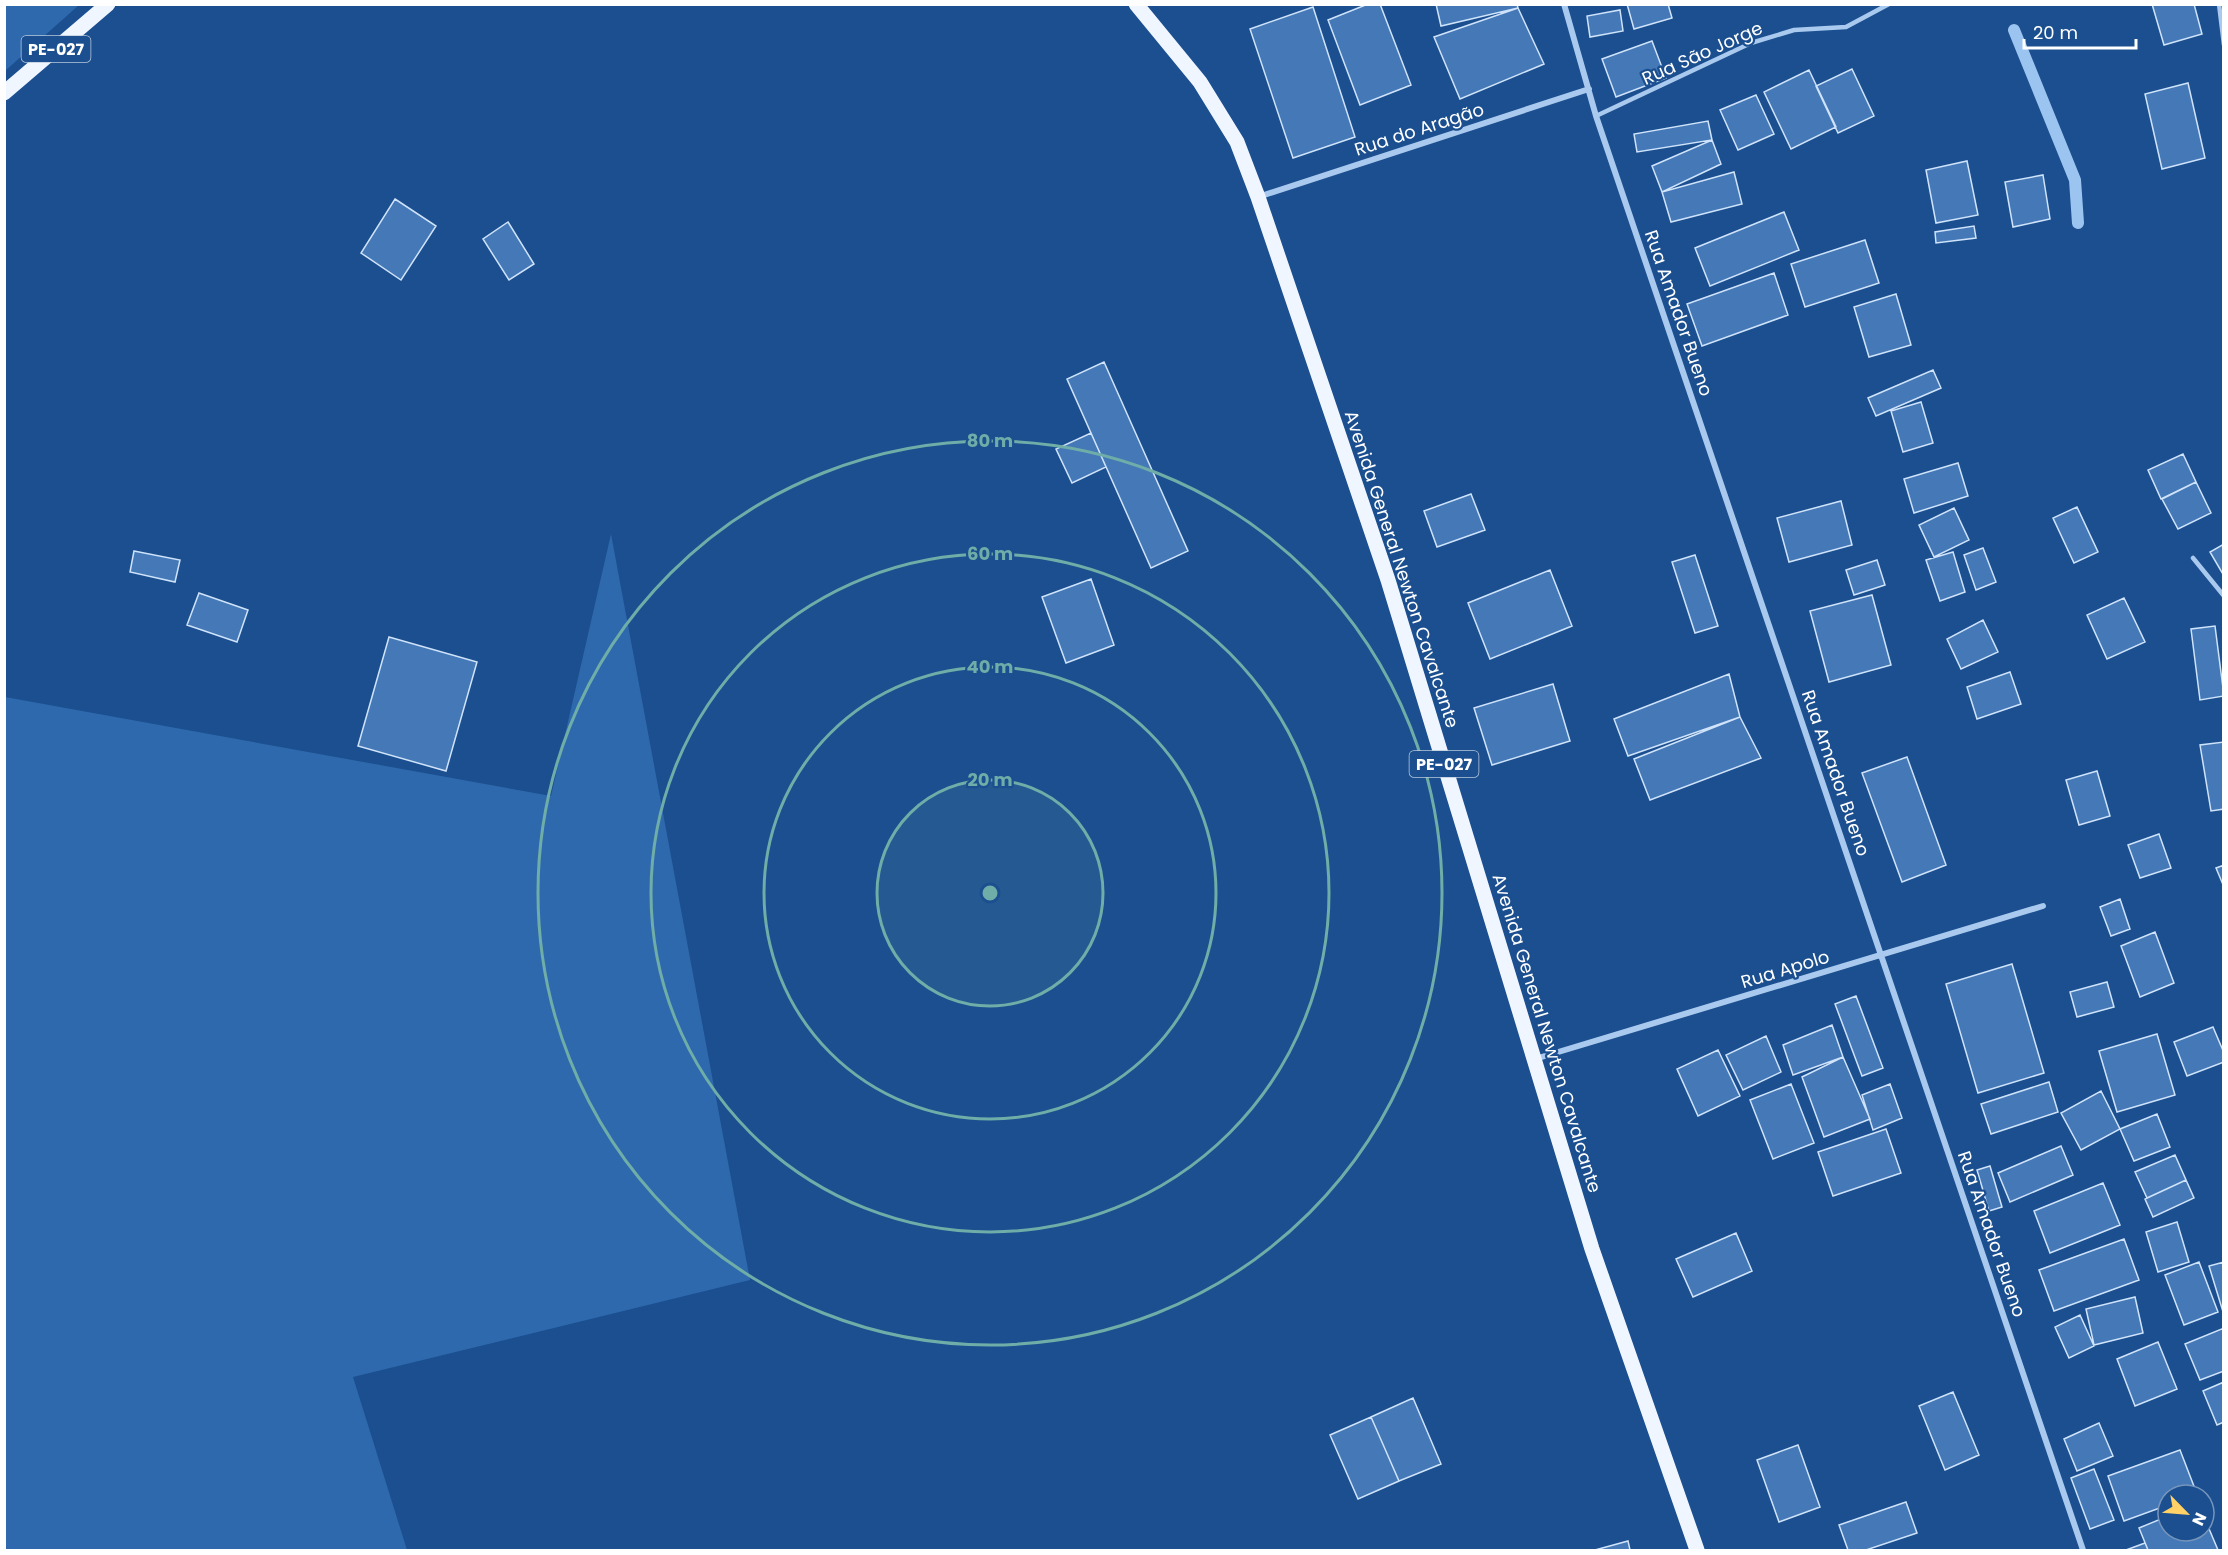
<svg xmlns="http://www.w3.org/2000/svg" width="2228" height="1555" font-family="Poppins,sans-serif">
<style>
.green{fill:#2e69ad}
.lines{fill:none;stroke-linecap:round;stroke-linejoin:round}
.stream{stroke:#9cc4f0;stroke-width:12}
.building{fill:#4478b7;stroke:#cfe3fa;stroke-width:1.5}
.lane{stroke:#a9c9ee;stroke-width:4.5}
.street{stroke:#a9c9ee;stroke-width:6}
.primary{stroke:#f0f6ff;stroke-width:15}
.ring{fill:none;stroke:#6fada8;stroke-width:3}
.labels{text-anchor:middle;dominant-baseline:central;stroke-width:4.5;stroke-linejoin:round;paint-order:stroke}
.shield{fill:#1b4f8f;stroke:#bbcadd;stroke-width:1.5}
.shield-label{font-size:16px;font-weight:bold;fill:#fff}
.street-label{font-size:18px;fill:#fff;stroke:#1b4f8f}
.centre{fill:#6fada8;stroke:#1b4f8f;stroke-width:3}
.ring-label{font-size:18px;text-anchor:middle;font-weight:bold;fill:#6fada8;stroke:#1b4f8f;stroke-width:4.5;stroke-linejoin:round;paint-order:stroke}
</style>
<rect width="100%" height="100%" fill="#1b4f8f"/>
<path class="green" d="M 5,4 L 79,4 L 79,5 L 5,71 Z
M 611,534 L 750,1280 L 353,1377 L 407,1550 L 5,1550 L 5,697 L 551,796 Z"/>
<g class="lines">
<path class="stream" d="M 2014,30 L 2075,180 L 2078,223"/>
</g>
<path class="building" d="M 1368,4 L 1380,4 L 1411,85 L 1360,105 L 1328,20 Z
M 1436,4 L 1517,4 L 1518,8 L 1441,26 Z
M 1627,4 L 1668,4 L 1672,18 L 1634,29 Z
M 2152,4 L 2194,4 L 2202,34 L 2164,45 Z
M 1313,7 L 1355,137 L 1293,158 L 1250,29 Z
M 1518,8 L 1544,64 L 1460,99 L 1434,37 Z
M 1620,10 L 1623,31 L 1590,37 L 1587,16 Z
M 1652,41 L 1666,78 L 1616,97 L 1602,59 Z
M 1852,69 L 1874,116 L 1838,133 L 1816,86 Z
M 1809,70 L 1836,127 L 1791,149 L 1764,92 Z
M 2188,83 L 2205,158 L 2162,169 L 2145,94 Z
M 1756,95 L 1774,134 L 1738,150 L 1720,110 Z
M 1708,121 L 1712,140 L 1637,152 L 1634,134 Z
M 1712,140 L 1721,164 L 1662,192 L 1652,166 Z
M 1967,161 L 1978,215 L 1936,223 L 1926,170 Z
M 1734,172 L 1742,204 L 1671,222 L 1662,192 Z
M 2043,175 L 2050,219 L 2013,227 L 2005,182 Z
M 395,199 L 436,226 L 401,280 L 361,253 Z
M 1784,212 L 1799,250 L 1710,286 L 1695,248 Z
M 508,222 L 534,264 L 509,280 L 483,239 Z
M 1974,226 L 1976,238 L 1936,243 L 1935,232 Z
M 1865,240 L 1879,283 L 1805,307 L 1791,264 Z
M 1774,273 L 1788,315 L 1702,346 L 1687,304 Z
M 1896,294 L 1911,345 L 1869,357 L 1854,307 Z
M 1104,362 L 1188,551 L 1151,568 L 1067,379 Z
M 1933,370 L 1941,388 L 1876,416 L 1868,398 Z
M 1921,402 L 1933,443 L 1903,452 L 1891,411 Z
M 1091,433 L 1106,467 L 1072,483 L 1056,449 Z
M 2183,454 L 2196,482 L 2161,499 L 2148,470 Z
M 1958,463 L 1968,496 L 1914,513 L 1904,479 Z
M 2196,482 L 2211,513 L 2178,529 L 2162,499 Z
M 1471,494 L 1485,530 L 1437,547 L 1424,511 Z
M 1841,501 L 1852,545 L 1789,562 L 1777,518 Z
M 2077,507 L 2098,552 L 2074,563 L 2053,518 Z
M 1954,508 L 1969,540 L 1934,557 L 1919,525 Z
M 2224,544 L 2224,576 L 2210,552 Z
M 1983,548 L 1996,582 L 1976,590 L 1964,555 Z
M 134,551 L 180,560 L 175,582 L 130,572 Z
M 1953,552 L 1965,592 L 1940,601 L 1926,560 Z
M 1695,555 L 1718,626 L 1695,633 L 1672,562 Z
M 1877,560 L 1885,585 L 1854,595 L 1846,570 Z
M 1550,570 L 1572,626 L 1490,659 L 1468,603 Z
M 1091,579 L 1114,645 L 1066,663 L 1042,597 Z
M 199,593 L 248,610 L 237,642 L 187,625 Z
M 1872,595 L 1891,665 L 1829,682 L 1810,611 Z
M 2124,598 L 2145,642 L 2107,659 L 2087,615 Z
M 1983,620 L 1998,652 L 1961,669 L 1947,639 Z
M 2215,626 L 2224,696 L 2200,700 L 2191,629 Z
M 389,637 L 477,662 L 446,771 L 358,746 Z
M 2010,672 L 2021,704 L 1977,719 L 1967,687 Z
M 1729,674 L 1740,717 L 1628,756 L 1614,719 Z
M 1553,684 L 1570,741 L 1492,765 L 1474,708 Z
M 1740,717 L 1761,758 L 1650,800 L 1634,759 Z
M 2224,742 L 2224,809 L 2211,811 L 2200,745 Z
M 1907,757 L 1946,865 L 1902,882 L 1862,773 Z
M 2097,771 L 2110,816 L 2079,825 L 2066,780 Z
M 2159,834 L 2171,868 L 2140,878 L 2128,845 Z
M 2224,865 L 2224,887 L 2216,868 Z
M 2120,899 L 2130,929 L 2111,936 L 2100,907 Z
M 2155,932 L 2174,983 L 2140,997 L 2121,946 Z
M 2012,964 L 2044,1073 L 1978,1093 L 1946,984 Z
M 2107,982 L 2114,1007 L 2077,1017 L 2070,992 Z
M 1856,996 L 1883,1068 L 1862,1076 L 1835,1004 Z
M 1832,1025 L 1843,1057 L 1793,1075 L 1783,1045 Z
M 2213,1027 L 2224,1053 L 2224,1062 L 2187,1076 L 2174,1042 Z
M 2157,1034 L 2175,1095 L 2117,1112 L 2099,1051 Z
M 1766,1036 L 1781,1072 L 1743,1090 L 1726,1055 Z
M 1718,1050 L 1740,1096 L 1698,1116 L 1677,1069 Z
M 1843,1057 L 1870,1119 L 1824,1137 L 1802,1077 Z
M 2049,1082 L 2058,1112 L 1991,1134 L 1981,1104 Z
M 1791,1084 L 1814,1143 L 1773,1159 L 1750,1100 Z
M 1890,1084 L 1902,1118 L 1873,1130 L 1862,1095 Z
M 2101,1091 L 2120,1129 L 2081,1150 L 2061,1113 Z
M 2157,1114 L 2170,1147 L 2134,1161 L 2120,1129 Z
M 1886,1129 L 1901,1173 L 1833,1196 L 1818,1152 Z
M 2061,1146 L 2073,1175 L 2010,1202 L 1998,1173 Z
M 2175,1155 L 2186,1180 L 2147,1198 L 2135,1172 Z
M 1990,1166 L 2002,1207 L 1989,1211 L 1977,1170 Z
M 2186,1180 L 2194,1198 L 2153,1217 L 2145,1199 Z
M 2103,1183 L 2120,1225 L 2050,1253 L 2034,1211 Z
M 2177,1222 L 2189,1262 L 2158,1272 L 2146,1232 Z
M 1736,1233 L 1752,1271 L 1693,1297 L 1676,1259 Z
M 2124,1239 L 2139,1280 L 2054,1311 L 2039,1270 Z
M 2199,1262 L 2218,1312 L 2184,1325 L 2165,1275 Z
M 2224,1262 L 2224,1315 L 2209,1266 Z
M 2135,1297 L 2143,1333 L 2094,1345 L 2086,1309 Z
M 2080,1315 L 2094,1346 L 2069,1358 L 2055,1327 Z
M 2224,1328 L 2224,1371 L 2200,1380 L 2185,1344 Z
M 2158,1342 L 2177,1389 L 2135,1406 L 2117,1359 Z
M 2224,1382 L 2224,1422 L 2217,1425 L 2203,1391 Z
M 1953,1392 L 1979,1455 L 1945,1470 L 1919,1406 Z
M 1413,1398 L 1441,1464 L 1399,1481 L 1371,1417 Z
M 1371,1417 L 1399,1481 L 1358,1499 L 1330,1435 Z
M 2099,1423 L 2113,1456 L 2077,1471 L 2064,1439 Z
M 1798,1445 L 1820,1507 L 1779,1522 L 1757,1460 Z
M 2180,1450 L 2197,1494 L 2168,1495 L 2168,1505 L 2124,1521 L 2108,1476 Z
M 2094,1469 L 2114,1520 L 2090,1529 L 2071,1478 Z
M 1906,1502 L 1917,1533 L 1866,1550 L 1848,1550 L 1839,1525 Z
M 2168,1516 L 2168,1531 L 2204,1531 L 2204,1517 L 2218,1550 L 2148,1550 L 2139,1528 Z
M 1628,1541 L 1630,1550 L 1595,1550 Z
M 2145,1543 L 2148,1550 L 2126,1550 Z"/>
<g class="lines">
<path class="lane" d="M 2219,4 L 2224,45
M 1596,116 L 1751,43 L 1794,30 L 1846,27 L 1889,4
M 2193,558 L 2224,596"/>
<path class="street" d="M 1564,4 L 1596,116 L 2083,1550
M 1258,197 L 1589,89
M 1535,1059 L 2043,906"/>
<path class="primary" d="M 1136,4 L 1200,82 L 1237,142 L 1258,197 L 1388,580 L 1592,1249 L 1697,1550
M 4,93 L 108,4"/>
</g>
<circle cx="990" cy="893" r="113" fill="#6fada8" fill-opacity=".12"/>
<g class="ring">
<circle cx="990" cy="893" r="113"/>
<circle cx="990" cy="893" r="226"/>
<circle cx="990" cy="893" r="339"/>
<circle cx="990" cy="893" r="452"/>
</g>
<g class="labels">
<g class="shield">
<rect x="21.5" y="36" width="69" height="26" rx="4.5"/>
<rect x="1409.5" y="751" width="69" height="26" rx="4.5"/>
</g>
<g class="shield-label">
<text x="56" y="49">PE-027</text>
<text x="1444" y="764">PE-027</text>
</g>
<g class="street-label">
<text transform="translate(1702 53) rotate(-24)">Rua São Jorge</text>
<text transform="translate(1419 129) rotate(-18)">Rua do Aragão</text>
<text transform="translate(1679 313) rotate(71)">Rua Amador Bueno</text>
<text transform="translate(1402 569) rotate(72)">Avenida General Newton Cavalcante</text>
<text transform="translate(1836 773) rotate(71)">Rua Amador Bueno</text>
<text transform="translate(1785 969) rotate(-17)">Rua Apolo</text>
<text transform="translate(1547 1033) rotate(73)">Avenida General Newton Cavalcante</text>
<text transform="translate(1992 1234) rotate(71)">Rua Amador Bueno</text>
</g>
</g>
<circle cx="990" cy="893" r="9" class="centre"/>
<g class="ring-label">
<text x="990" y="447">80 m</text>
<text x="990" y="560">60 m</text>
<text x="990" y="673">40 m</text>
<text x="990" y="786">20 m</text>
</g>
<rect width="2228" height="1555" fill="none" stroke="#ffffff" stroke-width="12"/>
<g transform="translate(2186 1513) rotate(115)"><circle r="28" fill="#1b4f8f" stroke="#7695bc" stroke-width="1.5"/>
<path d="M0-4.5L10 22L0 15L-10 22Z" fill="#ffd166"/>
<text y="-9" font-size="16" font-weight="bold" text-anchor="middle" fill="#ffffff">N</text>
</g>
<path d="M2024 39v9h112v-9" fill="none" stroke="#ffffff" stroke-width="3"/>
<text x="2033" y="39" font-size="18" fill="#ffffff" stroke="#1b4f8f" stroke-width="4.5" paint-order="stroke">20 m</text>
</svg>
